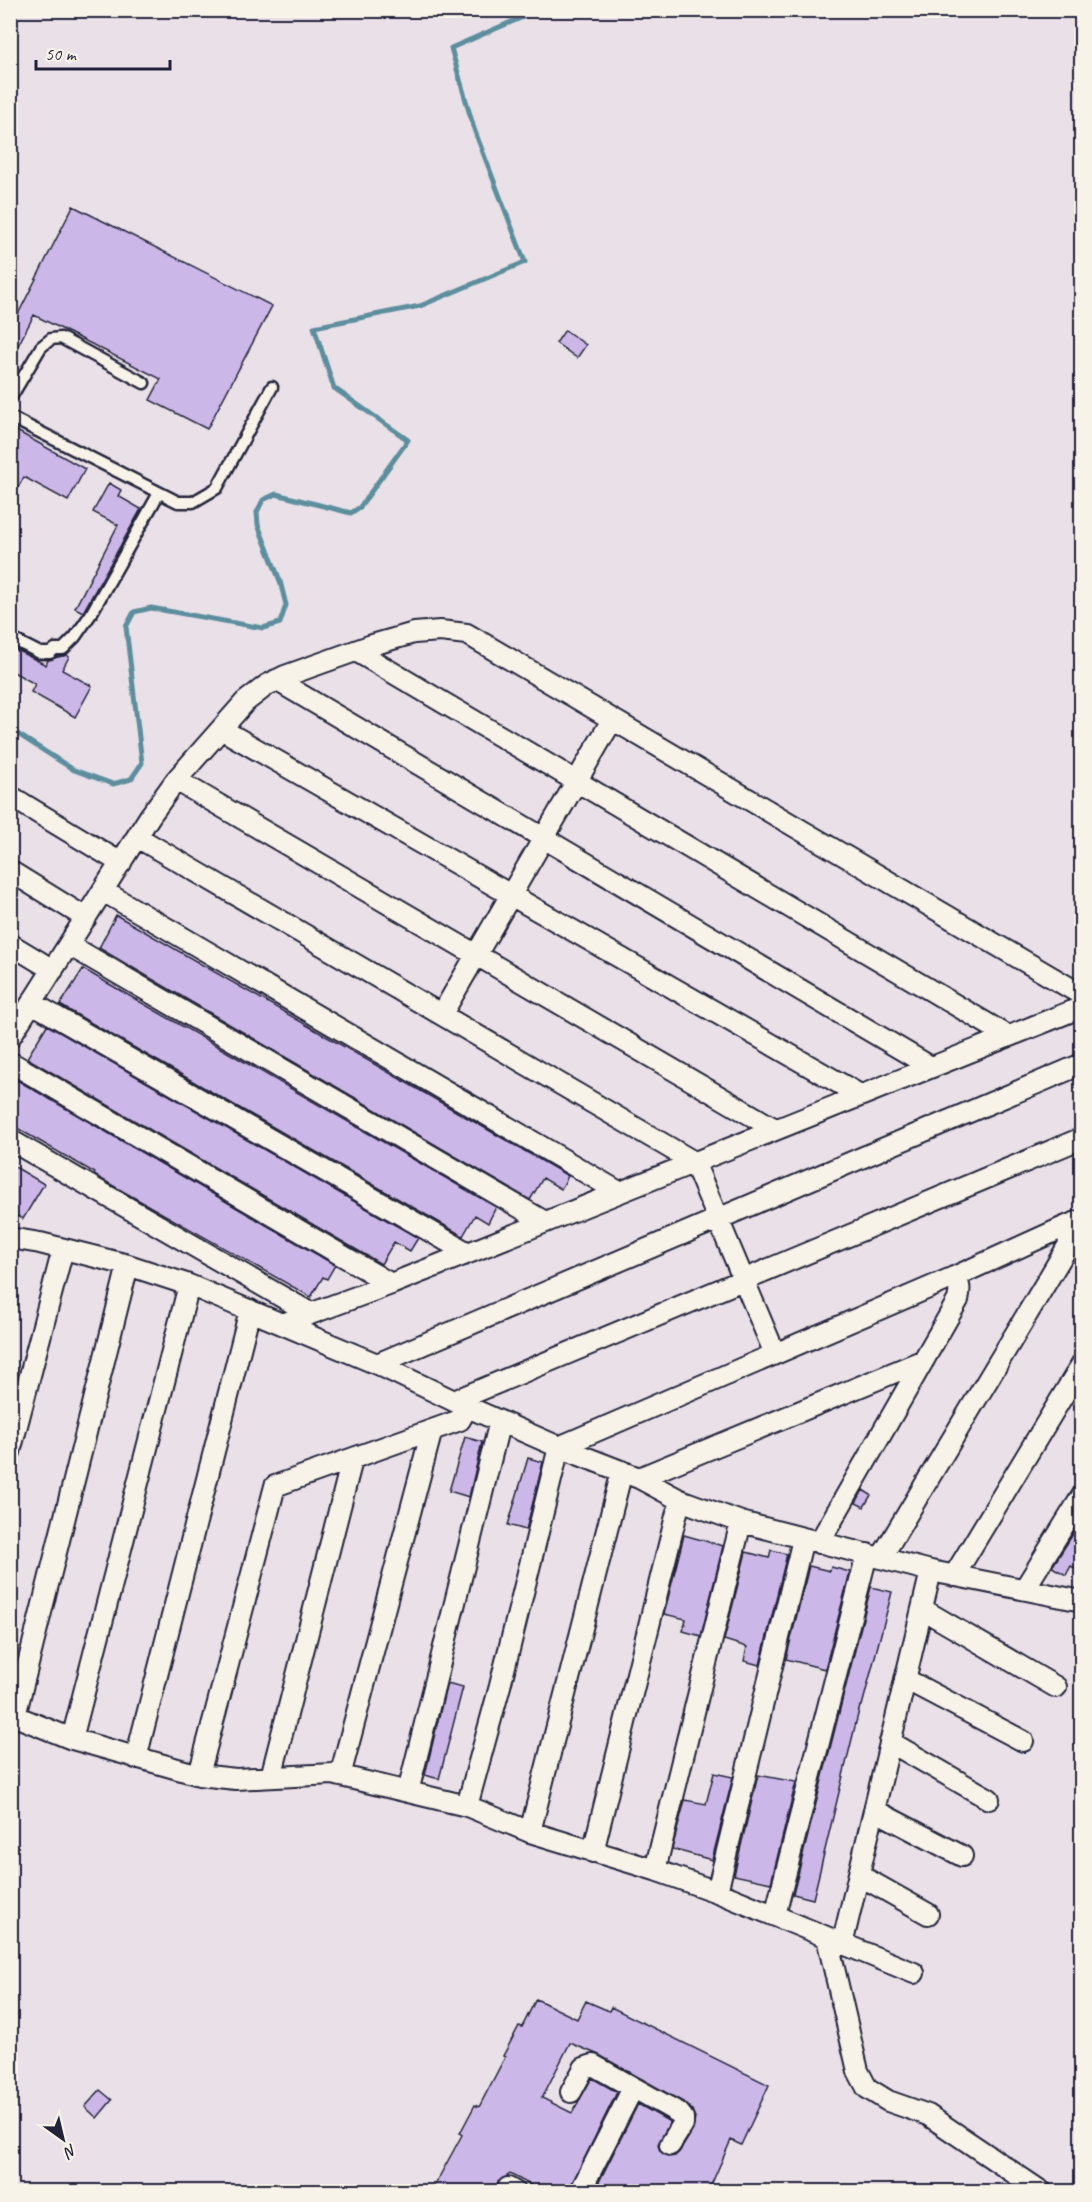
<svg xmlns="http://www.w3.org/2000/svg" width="1092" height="2202" font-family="Caveat,sans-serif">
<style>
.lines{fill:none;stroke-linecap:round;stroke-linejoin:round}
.stream{stroke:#5d8e9d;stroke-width:5}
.building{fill:#ccb8e8;stroke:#22223b;stroke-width:1.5}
.service-casing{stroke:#22223b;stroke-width:15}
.minor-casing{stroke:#22223b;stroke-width:24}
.service{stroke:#f7f3e8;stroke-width:10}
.minor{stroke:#f7f3e8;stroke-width:20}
</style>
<rect width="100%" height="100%" fill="#eae1e8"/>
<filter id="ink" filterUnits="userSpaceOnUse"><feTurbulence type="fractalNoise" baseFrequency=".0167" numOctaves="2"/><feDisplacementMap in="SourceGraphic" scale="12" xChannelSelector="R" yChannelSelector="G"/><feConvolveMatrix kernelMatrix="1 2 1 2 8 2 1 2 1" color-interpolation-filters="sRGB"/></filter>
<g filter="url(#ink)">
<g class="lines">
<path class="stream" d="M 10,729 L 74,770 L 113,784 L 131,779 L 142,763 L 126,627 L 134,612 L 151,608 L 263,628 L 280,623 L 286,605 L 280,581 L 258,525 L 257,512 L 263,500 L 276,494 L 351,513 L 360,507 L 408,440 L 334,388 L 314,327 L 420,306 L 525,262 L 474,129 L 451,48 L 539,10"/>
</g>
<path class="building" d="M 73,206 L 272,306 L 207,429 L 150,400 L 161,379 L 34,315 L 10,361 L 10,330 Z
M 565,330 L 586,345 L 577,358 L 556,343 Z
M 15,430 L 85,469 L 68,501 L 24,477 L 10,502 L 10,438 Z
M 109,483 L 121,490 L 118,496 L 141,509 L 83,612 L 75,608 L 118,525 L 93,512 Z
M 10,647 L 46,665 L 48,660 L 58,657 L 67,655 L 69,657 L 62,670 L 92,686 L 75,717 L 31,692 L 35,684 L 10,670 Z
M 116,915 L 568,1176 L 561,1189 L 543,1178 L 530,1200 L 99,948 Z
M 83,969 L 496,1207 L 488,1223 L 475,1215 L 463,1236 L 60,1005 Z
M 47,1025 L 418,1238 L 410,1251 L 394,1242 L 381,1264 L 27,1058 Z
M 10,1076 L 335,1265 L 327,1279 L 323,1277 L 311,1297 L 94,1175 L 95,1173 L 10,1124 Z
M 10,1164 L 44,1184 L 23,1219 L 10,1212 Z
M 465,1437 L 482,1442 L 469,1497 L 449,1491 Z
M 528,1458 L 543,1462 L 526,1530 L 508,1525 Z
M 863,1490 L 871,1495 L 864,1507 L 856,1503 Z
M 1082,1520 L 1082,1572 L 1071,1566 L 1066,1575 L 1052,1567 Z
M 684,1535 L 723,1546 L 701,1636 L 683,1631 L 686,1619 L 664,1614 Z
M 771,1550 L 787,1554 L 760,1665 L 744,1661 L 747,1647 L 724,1640 L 746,1552 L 769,1558 Z
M 809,1566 L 830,1571 L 831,1567 L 850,1572 L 825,1669 L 786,1659 Z
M 871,1587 L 892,1592 L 862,1706 L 860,1706 L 813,1899 L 793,1894 Z
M 447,1683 L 463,1687 L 439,1779 L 425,1775 Z
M 714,1773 L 733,1777 L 712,1860 L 672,1849 L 685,1800 L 706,1804 Z
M 758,1775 L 796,1782 L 771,1883 L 734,1875 Z
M 536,1999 L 577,2019 L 586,2001 L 609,2011 L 611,2007 L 769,2085 L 741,2145 L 731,2140 L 708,2192 L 594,2192 L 638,2104 L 670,2122 L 658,2144 L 660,2151 L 669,2157 L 675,2156 L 680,2151 L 693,2130 L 695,2118 L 692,2110 L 685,2103 L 599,2055 L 570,2043 L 542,2098 L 572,2113 L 592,2078 L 617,2092 L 568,2192 L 544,2192 L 510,2174 L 498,2182 L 497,2192 L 431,2192 L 462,2135 L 460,2133 L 475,2105 L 479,2107 L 505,2057 L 503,2056 L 519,2026 L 522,2027 Z
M 100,2090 L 112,2100 L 97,2118 L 85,2107 Z"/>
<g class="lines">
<g class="service-casing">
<path id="service" d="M 10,399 L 41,347 L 51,339 L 61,338 L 144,383
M 10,417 L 178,502 L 193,502 L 217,488 L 272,387
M 10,638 L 40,653 L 50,653 L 55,649 L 63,649 L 75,637 L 91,614 L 159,493"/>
</g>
<g class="minor-casing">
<path id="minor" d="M 356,651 L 1008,1036
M 276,680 L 931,1067
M 221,729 L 860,1095
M 176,780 L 775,1129
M 10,796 L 121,863
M 137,837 L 694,1162 L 775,1354
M 10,871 L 86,918
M 103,891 L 619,1192
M 10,944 L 53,970
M 69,945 L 545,1222
M 32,1003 L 468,1253
M 442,1014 L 612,720
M 10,1037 L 150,816 L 176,780 L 245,702 L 267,685 L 285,676 L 372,645 L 414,633 L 440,631 L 467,634 L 1082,995
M 10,1062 L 391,1284
M 10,1140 L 310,1313
M 1064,1227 L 1082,1220
M 10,1238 L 40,1243 L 128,1265 L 189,1285 L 377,1364 L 454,1401 L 559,1447 L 639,1478 L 680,1500 L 741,1522 L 931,1571 L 1082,1601
M 283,1324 L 391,1284 L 1082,1007
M 377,1364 L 1082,1064
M 454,1401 L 1082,1138
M 10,1452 L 63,1249
M 639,1478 L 924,1360
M 881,1558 L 1068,1246 C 1070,1238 1069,1234 1064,1227 L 954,1277
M 954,1576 L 1082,1364
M 1025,1588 L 1082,1496
M 922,1609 L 1056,1687
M 905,1679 L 1023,1741
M 10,1714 L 72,1739 L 199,1775 L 236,1779 L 333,1774 L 467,1806 L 530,1832 L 655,1870 L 717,1892 L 914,1973
M 15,1716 L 128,1265
M 72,1739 L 189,1285
M 890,1742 L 989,1799
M 136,1758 L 250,1310
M 199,1775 L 275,1486 L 460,1420 L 467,1407
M 340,1776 L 432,1430
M 271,1777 L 352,1460
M 408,1792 L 500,1421
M 467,1806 L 500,1686 L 559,1447 L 954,1277 C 961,1284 960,1291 958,1300 L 819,1543
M 874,1810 L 962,1856
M 530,1832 L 622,1471
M 593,1852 L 680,1500
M 655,1870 L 741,1522
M 859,1875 L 928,1914
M 717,1892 L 803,1539
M 775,1915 L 867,1554
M 827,1938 L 858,2071 L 867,2088 L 888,2101 L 928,2115 L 1042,2192
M 842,1945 L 931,1571
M 571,2092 L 584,2068 L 593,2065 L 679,2113 L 683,2118 L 683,2124 L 670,2145
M 508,2188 L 515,2192
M 580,2192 L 633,2088"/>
</g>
<use href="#service" class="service"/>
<use href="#minor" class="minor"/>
</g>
</g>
<rect width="1092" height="2202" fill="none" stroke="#f7f3e8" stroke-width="36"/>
<rect x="18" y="18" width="1056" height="2166" fill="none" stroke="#22223b" stroke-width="2" filter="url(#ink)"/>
<g transform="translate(63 2139) rotate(146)" stroke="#f7f3e8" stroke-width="4.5" paint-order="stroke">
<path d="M0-4.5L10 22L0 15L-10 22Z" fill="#22223b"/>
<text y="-9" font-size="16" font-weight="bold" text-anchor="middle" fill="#22223b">N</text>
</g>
<path d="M36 60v9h134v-9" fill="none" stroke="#22223b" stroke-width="3"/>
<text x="45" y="60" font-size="18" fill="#22223b" stroke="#f7f3e8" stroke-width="4.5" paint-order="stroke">50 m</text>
</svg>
